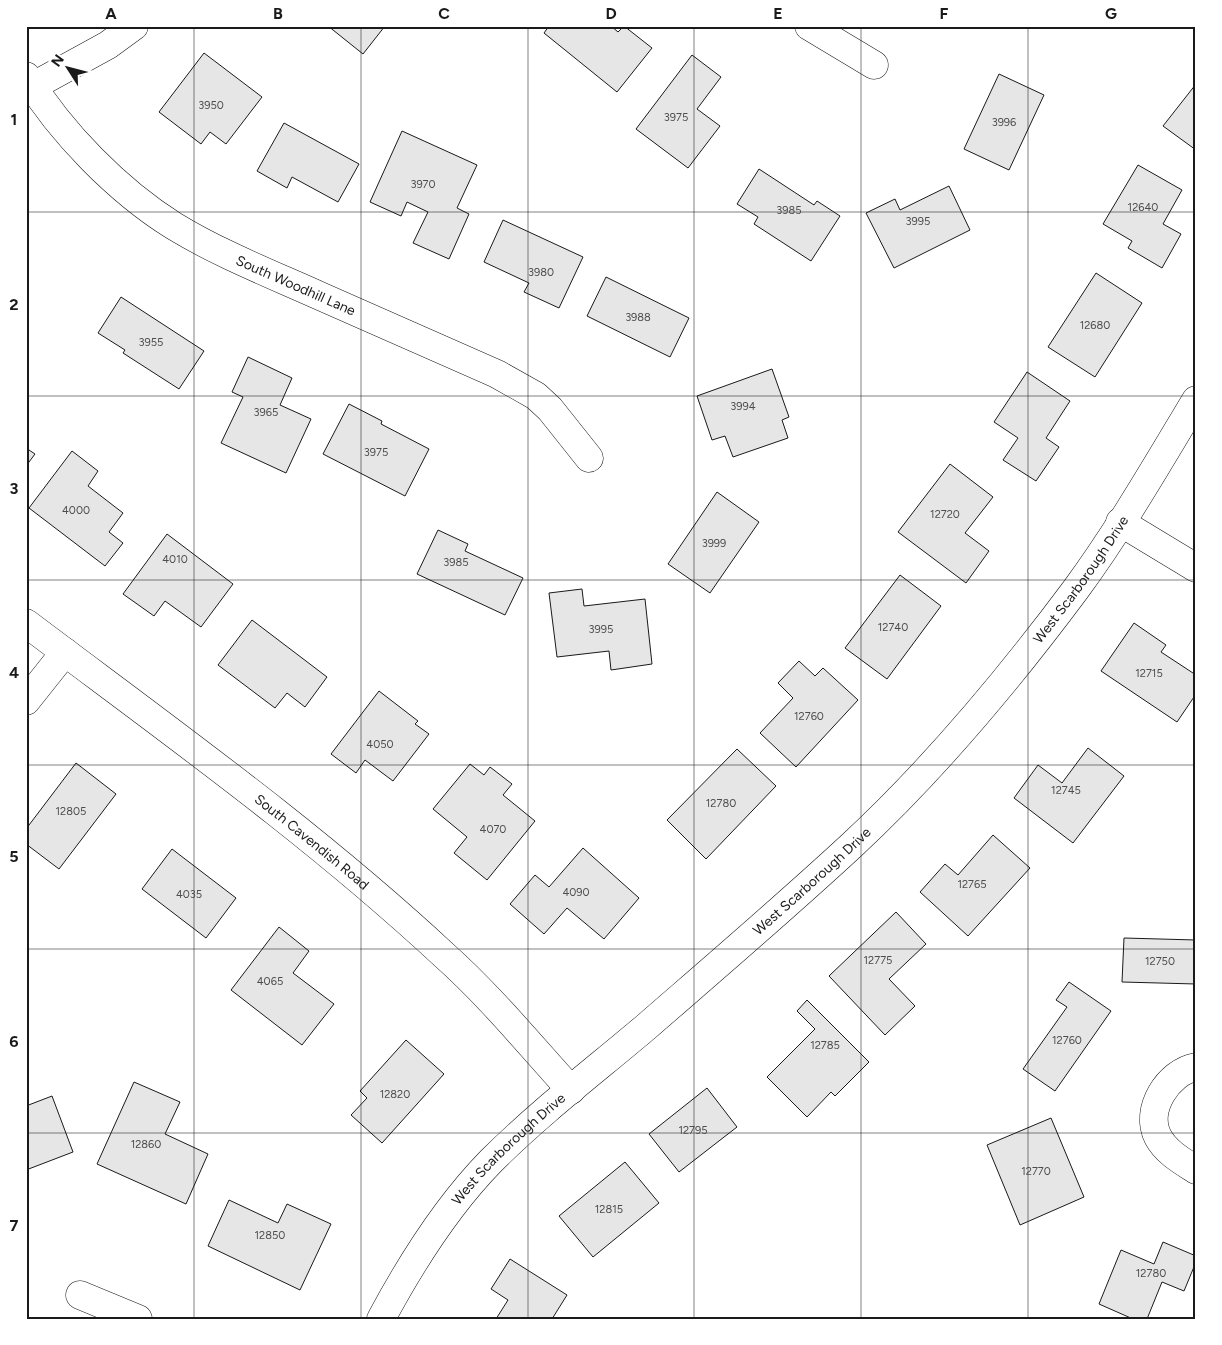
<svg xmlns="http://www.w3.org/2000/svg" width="1222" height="1345" font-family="Figtree,sans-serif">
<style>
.building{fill:#e6e6e6;stroke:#1a1a1a}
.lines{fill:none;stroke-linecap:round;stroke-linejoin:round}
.minor-casing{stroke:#1a1a1a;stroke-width:29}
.minor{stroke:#fff;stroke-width:28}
.grid{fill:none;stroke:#1a1a1a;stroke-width:1;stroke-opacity:0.55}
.labels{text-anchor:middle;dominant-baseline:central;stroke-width:4;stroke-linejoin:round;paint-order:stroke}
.number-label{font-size:11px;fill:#4d4d4d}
.street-label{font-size:14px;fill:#1a1a1a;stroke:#fff}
.neatline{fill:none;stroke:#1a1a1a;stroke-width:2}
.grid-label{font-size:16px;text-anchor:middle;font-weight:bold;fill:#1a1a1a}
</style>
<rect width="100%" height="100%" fill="#fff"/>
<path class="building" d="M 328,26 L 385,26 L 363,54 Z
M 549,26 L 611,26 L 618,32 L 624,26 L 652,48 L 617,92 L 544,33 Z
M 204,53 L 262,97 L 226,144 L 210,132 L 201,144 L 159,112 Z
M 692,55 L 721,77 L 697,109 L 720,126 L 688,168 L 636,129 Z
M 999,74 L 1044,95 L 1009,170 L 964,149 Z
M 1196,84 L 1196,150 L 1163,126 Z
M 284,123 L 359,164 L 338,202 L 292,177 L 287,188 L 257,171 Z
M 402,131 L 477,165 L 457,208 L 469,214 L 449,259 L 413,243 L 428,212 L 407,202 L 401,216 L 370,202 Z
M 1138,165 L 1182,190 L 1163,224 L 1181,234 L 1162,268 L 1128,248 L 1132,241 L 1103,224 Z
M 759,169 L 814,205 L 817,201 L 840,216 L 811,261 L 754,224 L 758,217 L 737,204 Z
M 949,186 L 970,230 L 894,268 L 866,213 L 895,199 L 900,210 Z
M 503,220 L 583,257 L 559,308 L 524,292 L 529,283 L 484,262 Z
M 1096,273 L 1142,303 L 1095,377 L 1048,347 Z
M 606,277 L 689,318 L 670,357 L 587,316 Z
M 121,297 L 204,351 L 179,389 L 123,353 L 125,350 L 98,333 Z
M 248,357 L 292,378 L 280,405 L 311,419 L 286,473 L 221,443 L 243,397 L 232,392 Z
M 772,369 L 789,417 L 782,420 L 788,438 L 733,457 L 725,436 L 712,440 L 697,396 Z
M 1027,372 L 1070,401 L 1046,438 L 1059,447 L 1036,481 L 1003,460 L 1018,438 L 994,422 Z
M 349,404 L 382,421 L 381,424 L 429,449 L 405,496 L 323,454 Z
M 26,448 L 35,454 L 26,466 Z
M 72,451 L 98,471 L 88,486 L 123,513 L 109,532 L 123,543 L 105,566 L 29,508 Z
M 950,464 L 993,497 L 965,533 L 989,551 L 966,583 L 898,532 Z
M 717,492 L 759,522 L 710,593 L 668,564 Z
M 438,530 L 468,544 L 465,551 L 523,578 L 505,615 L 417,574 Z
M 167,534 L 233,584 L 201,627 L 165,601 L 154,616 L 123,594 Z
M 900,575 L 941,606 L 887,679 L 845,648 Z
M 582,589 L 584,606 L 645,599 L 652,664 L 611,670 L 609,651 L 557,657 L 549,593 Z
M 252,620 L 327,677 L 305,707 L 287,693 L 275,708 L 218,665 Z
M 1134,623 L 1166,645 L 1161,652 L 1196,675 L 1196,694 L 1177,722 L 1101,671 Z
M 799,661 L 815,676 L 823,668 L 858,700 L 796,767 L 760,733 L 793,698 L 778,683 Z
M 379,691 L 418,721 L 415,724 L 429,734 L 393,781 L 365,760 L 356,773 L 331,754 Z
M 1088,748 L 1124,776 L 1073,843 L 1014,798 L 1038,765 L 1062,783 Z
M 737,749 L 776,786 L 706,859 L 667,820 Z
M 76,763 L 116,794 L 59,869 L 26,844 L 26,829 Z
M 470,764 L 484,775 L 490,767 L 512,784 L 503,795 L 535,821 L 487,880 L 454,853 L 467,837 L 433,809 Z
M 993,835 L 1030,868 L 968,936 L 920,892 L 945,864 L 958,875 Z
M 583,848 L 639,898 L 604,939 L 567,908 L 544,934 L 510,904 L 535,875 L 549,887 Z
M 172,849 L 236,898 L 206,938 L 142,889 Z
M 896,912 L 926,944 L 889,979 L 915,1006 L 885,1035 L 829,976 Z
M 279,927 L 309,951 L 293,973 L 334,1004 L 302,1045 L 231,990 Z
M 1124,938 L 1196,940 L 1196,984 L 1122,982 Z
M 1069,982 L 1111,1011 L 1055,1091 L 1023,1069 L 1067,1007 L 1056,1000 Z
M 807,1000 L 869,1062 L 835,1096 L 831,1092 L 807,1117 L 767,1077 L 815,1029 L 797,1011 Z
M 406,1040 L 444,1074 L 382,1143 L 351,1115 L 367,1098 L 360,1091 Z
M 134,1082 L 180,1102 L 165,1134 L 208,1154 L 186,1204 L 97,1164 Z
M 707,1088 L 737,1127 L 679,1172 L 649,1134 Z
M 52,1096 L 73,1152 L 26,1170 L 26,1106 Z
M 1051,1118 L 1084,1197 L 1020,1225 L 987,1145 Z
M 625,1162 L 659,1203 L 593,1257 L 559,1216 Z
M 229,1200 L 278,1223 L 287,1204 L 331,1224 L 300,1290 L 208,1246 Z
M 1163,1242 L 1196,1256 L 1196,1262 L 1184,1291 L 1162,1282 L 1147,1319 L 1133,1319 L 1099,1304 L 1121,1250 L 1154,1264 Z
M 510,1259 L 567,1295 L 552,1319 L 496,1319 L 508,1300 L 491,1289 Z"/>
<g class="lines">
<g class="minor-casing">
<g id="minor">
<path d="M 809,26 L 874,65"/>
<path id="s1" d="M 26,76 C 61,133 118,191 174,226 C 220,254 271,274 320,296 C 379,322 438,348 497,374 L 536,396 L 550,409 L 589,458"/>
<path d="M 26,90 L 108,45 L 134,26"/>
<path d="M 1120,522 L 1196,568"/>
<path id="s2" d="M 26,623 C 168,730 314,834 444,955 C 490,996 530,1045 571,1090"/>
<path d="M 26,701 L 65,652"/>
<path d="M 1196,1067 C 1168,1072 1144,1110 1158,1137 C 1166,1152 1182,1161 1196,1170"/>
<path d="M 80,1295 L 138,1319"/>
<path id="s3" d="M 381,1319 C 411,1263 446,1207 491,1161 C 539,1113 594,1071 646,1027 C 715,967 784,908 851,846 C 934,769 1009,679 1076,589 C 1120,529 1158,463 1196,400"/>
</g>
</g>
<use href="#minor" class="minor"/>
</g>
<path class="grid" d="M 194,26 L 194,1319M 361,26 L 361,1319M 528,26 L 528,1319M 694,26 L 694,1319M 861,26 L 861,1319M 1028,26 L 1028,1319M 26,212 L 1196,212M 26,396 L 1196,396M 26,580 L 1196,580M 26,765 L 1196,765M 26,949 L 1196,949M 26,1133 L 1196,1133"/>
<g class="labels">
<g class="number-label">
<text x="211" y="105">3950</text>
<text x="676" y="117">3975</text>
<text x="1004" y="122">3996</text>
<text x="423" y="184">3970</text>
<text x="1143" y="207">12640</text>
<text x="789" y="210">3985</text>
<text x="918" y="221">3995</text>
<text x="541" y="272">3980</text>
<text x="638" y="317">3988</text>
<text x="1095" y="325">12680</text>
<text x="151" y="342">3955</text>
<text x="743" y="406">3994</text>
<text x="266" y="412">3965</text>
<text x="376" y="452">3975</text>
<text x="76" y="510">4000</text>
<text x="945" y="514">12720</text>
<text x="714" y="543">3999</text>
<text x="175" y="559">4010</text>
<text x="456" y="562">3985</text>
<text x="893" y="627">12740</text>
<text x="601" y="629">3995</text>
<text x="1149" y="673">12715</text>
<text x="809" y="716">12760</text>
<text x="380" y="744">4050</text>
<text x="1066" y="790">12745</text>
<text x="721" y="803">12780</text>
<text x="71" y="811">12805</text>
<text x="493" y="829">4070</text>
<text x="972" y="884">12765</text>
<text x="576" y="892">4090</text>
<text x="189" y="894">4035</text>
<text x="878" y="960">12775</text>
<text x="1160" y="961">12750</text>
<text x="270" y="981">4065</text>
<text x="1067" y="1040">12760</text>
<text x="825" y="1045">12785</text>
<text x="395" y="1094">12820</text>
<text x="693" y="1130">12795</text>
<text x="146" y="1144">12860</text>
<text x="1036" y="1171">12770</text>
<text x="609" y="1209">12815</text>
<text x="270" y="1235">12850</text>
<text x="1151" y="1273">12780</text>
</g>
<g class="street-label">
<text stroke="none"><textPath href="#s1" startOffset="348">South Woodhill Lane</textPath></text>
<text stroke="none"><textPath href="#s3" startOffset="1024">West Scarborough Drive</textPath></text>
<text stroke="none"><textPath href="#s2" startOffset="360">South Cavendish Road</textPath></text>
<text stroke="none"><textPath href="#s3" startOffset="619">West Scarborough Drive</textPath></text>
<text stroke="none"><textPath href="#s3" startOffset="214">West Scarborough Drive</textPath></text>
</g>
</g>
<rect width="1222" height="1345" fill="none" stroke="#ffffff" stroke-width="55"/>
<g transform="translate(68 68) rotate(306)" stroke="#ffffff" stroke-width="4" paint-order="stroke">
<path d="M0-4L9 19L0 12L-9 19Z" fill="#1a1a1a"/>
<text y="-8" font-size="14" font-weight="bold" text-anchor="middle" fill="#1a1a1a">N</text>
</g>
<rect x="28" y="28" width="1166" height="1290" class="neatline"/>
<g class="grid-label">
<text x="111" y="19">A</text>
<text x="278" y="19">B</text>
<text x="444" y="19">C</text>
<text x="611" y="19">D</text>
<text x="778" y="19">E</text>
<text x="944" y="19">F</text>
<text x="1111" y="19">G</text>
<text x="14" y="125">1</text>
<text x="14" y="310">2</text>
<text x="14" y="494">3</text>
<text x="14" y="678">4</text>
<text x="14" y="862">5</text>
<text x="14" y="1047">6</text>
<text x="14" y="1231">7</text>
</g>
</svg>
